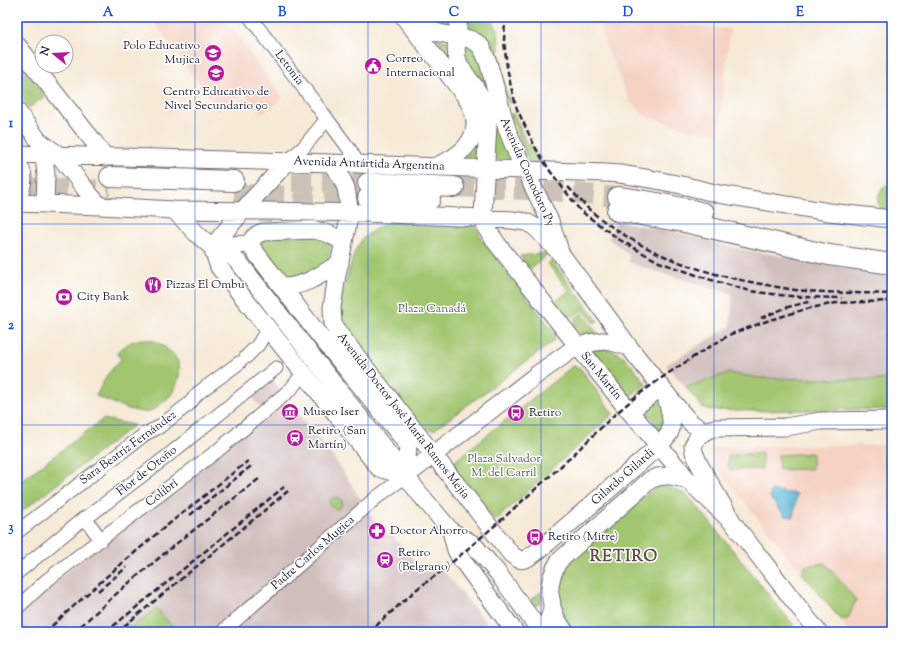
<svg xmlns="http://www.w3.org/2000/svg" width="909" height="649" font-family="'Sorts Mill Goudy',serif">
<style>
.built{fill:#f5d2c2}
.industrial{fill:#d1bfbd}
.green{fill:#a2c66f;stroke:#627455}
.water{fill:#53b1d1;stroke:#3a6a86}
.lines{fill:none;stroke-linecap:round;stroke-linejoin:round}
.highway-tunnel{stroke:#ccc2b8;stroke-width:20;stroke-dasharray:20 10;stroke-linecap:butt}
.minor-casing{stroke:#6c6872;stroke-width:15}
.major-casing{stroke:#6c6872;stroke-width:19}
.highway-casing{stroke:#6c6872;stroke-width:22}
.minor{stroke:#fff;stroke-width:13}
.major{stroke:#fff;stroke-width:17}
.highway{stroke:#fff;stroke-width:20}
.rail{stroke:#22223b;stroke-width:2.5;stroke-dasharray:6 3;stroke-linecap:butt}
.grid{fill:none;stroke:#1d4ed8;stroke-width:1;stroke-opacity:0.55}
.labels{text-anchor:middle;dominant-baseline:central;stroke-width:3;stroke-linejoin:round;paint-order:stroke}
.poi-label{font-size:12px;fill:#22223b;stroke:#fff;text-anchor:start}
.street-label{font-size:12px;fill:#22223b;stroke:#fff}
.park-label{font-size:12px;fill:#4f5b4d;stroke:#fff}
.district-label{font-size:16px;font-weight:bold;letter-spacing:1px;fill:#634a4c;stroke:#fff}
.neatline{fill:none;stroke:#1d4ed8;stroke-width:1.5}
.grid-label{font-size:13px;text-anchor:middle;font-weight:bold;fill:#1d4ed8}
</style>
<rect width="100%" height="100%" fill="#fff"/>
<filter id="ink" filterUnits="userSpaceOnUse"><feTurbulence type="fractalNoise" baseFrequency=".025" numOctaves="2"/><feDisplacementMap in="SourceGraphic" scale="8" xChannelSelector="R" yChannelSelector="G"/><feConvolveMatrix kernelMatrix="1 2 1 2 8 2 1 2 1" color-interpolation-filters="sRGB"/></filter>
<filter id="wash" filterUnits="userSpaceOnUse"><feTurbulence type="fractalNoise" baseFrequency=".012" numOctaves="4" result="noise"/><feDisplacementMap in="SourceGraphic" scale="16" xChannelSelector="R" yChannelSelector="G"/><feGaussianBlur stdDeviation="0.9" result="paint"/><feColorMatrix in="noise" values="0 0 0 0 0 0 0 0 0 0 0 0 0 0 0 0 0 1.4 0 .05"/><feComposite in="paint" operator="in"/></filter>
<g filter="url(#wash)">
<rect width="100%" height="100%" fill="#f6ead7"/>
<path class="built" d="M 150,17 L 223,17 L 283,98 L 261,114 L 245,92 L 219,111 Z
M 598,17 L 609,17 L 648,21 L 730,29 L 719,133 L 692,130 L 645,116 L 630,102 L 605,44 Z
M 892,445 L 892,632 L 850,632 L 715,466 L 711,459 L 710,453 L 711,450 L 713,448 L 717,447 Z"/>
<path class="industrial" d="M 616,221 L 679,233 L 741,249 L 842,267 L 892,274 L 892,380 L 760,378 L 729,373 L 686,387 L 666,365 L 731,326 L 732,294 L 629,263 L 629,254 L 609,239 Z
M 271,376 L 284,397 L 337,462 L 375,522 L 386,535 L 389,532 L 424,572 L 436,562 L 494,632 L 17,632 L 17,618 L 38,596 L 100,543 L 265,413 L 249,393 Z"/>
<path class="green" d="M 407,17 L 412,17 L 427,35 L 433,38 L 451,42 L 452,43 L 451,56 L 455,72 L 476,101 L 483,117 L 483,128 L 481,158 L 479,161 L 465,160 L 463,159 L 463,157 C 466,155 470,152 473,148 C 486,130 479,111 468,94 Z
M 426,17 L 453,17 L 452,25 L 445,29 Z
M 469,17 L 489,17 L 498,29 L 499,50 L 501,67 L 505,87 L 510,104 L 508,102 L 466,31 Z
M 466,46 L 467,46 L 479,54 L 511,153 L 511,162 L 498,161 L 493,157 L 465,58 L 465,48 Z
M 17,61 L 45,96 L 29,108 L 17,94 Z
M 510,114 L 514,114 L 527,145 L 531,145 L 540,163 L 529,163 Z
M 892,183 L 892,215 C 889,214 886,212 883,210 C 872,202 880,186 892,183 Z
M 396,222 L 474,225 L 477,228 L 482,240 L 555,333 L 555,337 L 554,341 L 434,430 L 427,429 L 420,426 L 340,322 L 339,309 L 347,277 L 355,251 L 363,238 L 374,230 L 384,224 Z
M 317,235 L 331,243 C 330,248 330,254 328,259 C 323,271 296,276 284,278 L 270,267 L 259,242 L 260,237 Z
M 546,253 L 547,255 L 530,269 L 520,256 Z
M 552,261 L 598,321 L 594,323 L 583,309 L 572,317 L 571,315 L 568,317 L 556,301 L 569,291 L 548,264 Z
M 582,313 L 599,336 L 585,339 L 573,324 L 576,322 L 574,319 Z
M 141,339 C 152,339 160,342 168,350 C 172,353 176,357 178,362 C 182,372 177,388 170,396 C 163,403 156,408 148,413 L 128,409 L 96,396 L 107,375 L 121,359 L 117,353 C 124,346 131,341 141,339 Z
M 594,348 C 599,349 605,349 610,350 C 626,354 636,371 646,384 L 629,397 L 593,351 Z
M 573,366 L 578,367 L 581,369 L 613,414 L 495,521 L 454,468 L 455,461 L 569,369 Z
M 729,373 L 760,378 L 892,380 L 892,409 L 749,411 L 711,410 L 702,407 L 686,387 Z
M 659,400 L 666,410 L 662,432 L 646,411 Z
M 103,419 L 134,425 L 17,515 L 17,484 Z
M 762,453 L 762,469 L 729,470 L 728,455 Z
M 812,453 L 812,469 L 779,470 L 778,455 Z
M 662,486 C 673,488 683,491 691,499 L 799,632 L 572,632 C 569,626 564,619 562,612 C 554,589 563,570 577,551 L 656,487 Z
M330 503a6 6 0 1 1 12 0a6 6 0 1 1-12 0Z
M 825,563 L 856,600 L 848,619 L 840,619 L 802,573 L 805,566 Z
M 541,592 C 541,598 543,602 537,605 L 533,605 L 530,600 Z
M 156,608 L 177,632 L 126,632 L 139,621 L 140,622 Z"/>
<path class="water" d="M 771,490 L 797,494 L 793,517 L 785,516 L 770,498 Z"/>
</g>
<g filter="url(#ink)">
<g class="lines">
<path class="highway-tunnel" d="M 292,182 L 368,183
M 17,187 L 110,190
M 454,187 L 553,191 L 618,197
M 234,194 L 368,198"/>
<g class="minor-casing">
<path id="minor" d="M 250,17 L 327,119
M 288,161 L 303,148 L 327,119 L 350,150 L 358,164
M 246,357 L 258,345 L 268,328
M 85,518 L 101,540
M 17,532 L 145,434 L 159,427 L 189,404 L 198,393 L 239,363
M 17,573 L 84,518 L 85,518 L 90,515 L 165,458 L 276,368
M 17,608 L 47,580 L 217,451 L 291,389 L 298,380 L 305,374
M 222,632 L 377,497 L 406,476"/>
</g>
<g class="major-casing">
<path id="major" d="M 404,17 L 465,96 C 488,129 469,153 436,166
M 416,17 L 424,26 L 432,30 L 439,33 L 470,39 L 477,43 L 482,48 L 488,62 L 507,129 L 517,154 L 550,221 L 559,248
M 458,17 C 460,31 453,47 458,61 C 462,71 469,79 475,87 C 483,99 488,111 488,125 L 483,214 L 486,228 L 498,245 L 625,406 L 689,481 L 733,523
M 17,45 L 94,142 L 105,157
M 17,111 L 39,141 L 59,155 L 90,195 L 100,206
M 41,145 L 44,155 L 46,175 L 45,204
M 17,154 L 331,163 L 606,173 L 620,174 L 651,179 L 686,186 L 719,194 L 829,212 L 892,219
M 17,163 C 26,174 24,185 17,197
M 331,163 L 341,177 L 346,188 L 350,213 L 337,275 L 332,308 L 333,323 L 337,331 L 511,554 C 516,558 519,561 525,559 C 536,555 552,539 561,531 C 594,503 626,474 659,446 C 662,442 666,438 669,434 C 675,423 668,407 666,396
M 17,203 L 100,206 L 174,210 L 266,211 L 364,213 L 483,218 L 512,220 L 526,222 L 535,227 L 561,254 L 609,319 L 629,347 L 681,412 L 691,423 L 702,430 L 707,430 L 715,428 L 785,427 L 821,421 L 892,420
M 174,210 L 198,235 L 212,247 L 232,256 L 241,265 L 419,493 L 451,531 L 473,544 L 497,572 L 541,632
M 249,244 C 253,238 256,234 263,232 L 314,230 C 326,232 335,236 344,243
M 215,246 L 249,244 L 256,253 L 315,330 L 408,445 L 406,476
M 212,247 L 219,267 L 286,351 L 379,468 L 406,476
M 212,247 L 251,201 L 288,161
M 282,287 C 304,287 322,274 340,263
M 630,411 L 661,387
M 707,430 L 698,437 L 693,446 L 694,452 L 699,464 L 733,523 L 818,632
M 406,476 L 539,373 L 573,349 L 589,343 L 603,341 L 612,342 L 629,347
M 451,531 L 456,550 L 459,556 L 515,632
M 552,607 L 556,618 L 565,632
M 544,632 C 547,624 551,616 552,607 C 552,603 551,599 550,594 C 549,582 553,571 559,561 L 650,480 C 663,473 676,476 689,481"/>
</g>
<g class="highway-casing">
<path id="highway" d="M 110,177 L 234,181
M 368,183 L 454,187
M 618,197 C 647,201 676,206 704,213
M 368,198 L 430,199
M 617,211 L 684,222 L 829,255 L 892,264"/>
</g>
<use href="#minor" class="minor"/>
<use href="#major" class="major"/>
<use href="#highway" class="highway"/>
<path class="rail" d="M 505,17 L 504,41 L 507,67 L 511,87 L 517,109 L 535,147 L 550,171 L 579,209 L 586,215 L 620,240 L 659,262 L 708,279 L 750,291 L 780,295 L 801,297 L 842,298
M 568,187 C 576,195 583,204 591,211 C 639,251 695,272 756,283 C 773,286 790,290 807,291 C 835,293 864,293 892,294
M 761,318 L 788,307 L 812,301
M 190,515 L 251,466
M 98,591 L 127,567
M 45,632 L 105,578 L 160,531 L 248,461
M 74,632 L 124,587 L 176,544 L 260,478
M 106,632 L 284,487
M 117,632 L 288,491
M 369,632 L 417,589 L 443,570 L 499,522 L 571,457 L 613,416 L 638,395 L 667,374 L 706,349 L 731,334 L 767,321 L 806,309 L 836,303 L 892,301"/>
</g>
</g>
<path class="grid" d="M 195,17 L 195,632M 368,17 L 368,632M 541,17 L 541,632M 714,17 L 714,632M 17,224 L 892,224M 17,425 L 892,425"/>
<defs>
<g id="school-disc" transform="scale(0.9)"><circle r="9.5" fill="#b5179e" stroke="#fff"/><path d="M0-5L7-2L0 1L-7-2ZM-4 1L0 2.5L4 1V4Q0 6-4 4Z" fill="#fff"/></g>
<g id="civic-disc" transform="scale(0.9)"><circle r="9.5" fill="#b5179e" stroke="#fff"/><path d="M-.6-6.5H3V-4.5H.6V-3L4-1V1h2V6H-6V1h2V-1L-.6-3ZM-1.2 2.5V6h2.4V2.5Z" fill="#fff"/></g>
<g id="restaurant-disc" transform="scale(0.9)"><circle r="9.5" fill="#b5179e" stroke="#fff"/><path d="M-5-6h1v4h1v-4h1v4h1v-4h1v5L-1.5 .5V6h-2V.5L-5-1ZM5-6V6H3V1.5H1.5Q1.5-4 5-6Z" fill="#fff"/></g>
<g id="bank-disc" transform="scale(0.9)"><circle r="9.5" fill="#b5179e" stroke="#fff"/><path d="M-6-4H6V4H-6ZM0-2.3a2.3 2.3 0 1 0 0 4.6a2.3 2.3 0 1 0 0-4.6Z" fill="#fff"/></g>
<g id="museum-disc" transform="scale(0.9)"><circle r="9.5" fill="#b5179e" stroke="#fff"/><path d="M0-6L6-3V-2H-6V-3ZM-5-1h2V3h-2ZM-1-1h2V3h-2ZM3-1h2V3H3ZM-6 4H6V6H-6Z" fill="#fff"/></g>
<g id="bus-disc" transform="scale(0.9)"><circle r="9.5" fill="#b5179e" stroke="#fff"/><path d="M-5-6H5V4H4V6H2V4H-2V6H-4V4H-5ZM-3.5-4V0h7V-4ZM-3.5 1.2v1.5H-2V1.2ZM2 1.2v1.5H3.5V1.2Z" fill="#fff"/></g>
<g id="station-disc" transform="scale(0.9)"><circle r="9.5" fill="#b5179e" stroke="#fff"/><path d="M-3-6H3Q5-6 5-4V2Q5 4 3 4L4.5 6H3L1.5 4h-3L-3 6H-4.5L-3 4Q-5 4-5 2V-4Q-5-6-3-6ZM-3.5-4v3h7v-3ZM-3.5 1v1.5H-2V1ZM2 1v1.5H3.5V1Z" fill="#fff"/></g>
<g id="pharmacy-disc" transform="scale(0.9)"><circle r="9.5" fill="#b5179e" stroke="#fff"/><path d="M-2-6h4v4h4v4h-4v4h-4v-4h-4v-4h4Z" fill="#fff"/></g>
</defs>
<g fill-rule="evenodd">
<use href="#school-disc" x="213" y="53"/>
<use href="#civic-disc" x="373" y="66"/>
<use href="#school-disc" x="216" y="73"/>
<use href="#restaurant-disc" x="153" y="285"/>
<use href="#bank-disc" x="64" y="297"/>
<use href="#museum-disc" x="290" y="412"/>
<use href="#bus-disc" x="516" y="413"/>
<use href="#station-disc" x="295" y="438"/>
<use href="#pharmacy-disc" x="377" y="531"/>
<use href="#bus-disc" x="535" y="537"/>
<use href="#station-disc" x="385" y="560"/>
</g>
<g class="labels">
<g class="poi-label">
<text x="200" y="46" text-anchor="end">Polo Educativo<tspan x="200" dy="14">Mujica</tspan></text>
<text x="386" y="59">Correo<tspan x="386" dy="14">Internacional</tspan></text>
<text x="216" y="92" text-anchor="middle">Centro Educativo de<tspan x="216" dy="14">Nivel Secundario 90</tspan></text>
<text x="166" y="285">Pizzas El Ombu</text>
<text x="77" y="297">City Bank</text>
<text x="303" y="412">Museo Iser</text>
<text x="529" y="413">Retiro</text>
<text x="308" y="431">Retiro (San<tspan x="308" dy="14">Martín)</tspan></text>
<text x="390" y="531">Doctor Ahorro</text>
<text x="548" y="537">Retiro (Mitre)</text>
<text x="398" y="553">Retiro<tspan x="398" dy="14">(Belgrano)</tspan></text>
</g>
<g class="street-label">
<text transform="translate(289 68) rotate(53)">Letonia</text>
<text transform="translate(369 164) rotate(2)">Avenida Antártida Argentina</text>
<text transform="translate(527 172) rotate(66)">Avenida Comodoro Py</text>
<text transform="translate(601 376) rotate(51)">San Martín</text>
<text transform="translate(403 416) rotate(52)">Avenida Doctor José María Ramos Mejía</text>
<text transform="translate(128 448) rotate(-36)">Sara Beatriz Fernández</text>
<text transform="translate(147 471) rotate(-38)">Flor de Otoño</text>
<text transform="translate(623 477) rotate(-41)">Gilardo Gilardi</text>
<text transform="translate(162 493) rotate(-37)">Colibrí</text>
<text transform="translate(313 553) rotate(-41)">Padre Carlos Mugica</text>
</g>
<g class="park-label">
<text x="432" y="309">Plaza Canadá</text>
<text x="504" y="459">Plaza Salvador<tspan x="504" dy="14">M. del Carril</tspan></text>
</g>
<g class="district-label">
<text x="624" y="557">RETIRO</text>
</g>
</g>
<rect width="909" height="649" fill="none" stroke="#fff" stroke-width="44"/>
<g transform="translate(54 54) rotate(288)"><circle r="19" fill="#ffffff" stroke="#a7a7b1"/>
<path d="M0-3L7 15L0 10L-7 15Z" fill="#b5179e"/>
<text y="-6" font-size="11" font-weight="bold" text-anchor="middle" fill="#22223b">N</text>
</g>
<rect x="22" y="22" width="865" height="605" class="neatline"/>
<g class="grid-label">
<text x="108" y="16">A</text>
<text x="282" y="16">B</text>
<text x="454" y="16">C</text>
<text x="628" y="16">D</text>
<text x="800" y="16">E</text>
<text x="11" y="127">1</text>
<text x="11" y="329">2</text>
<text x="11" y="531">3</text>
</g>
</svg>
